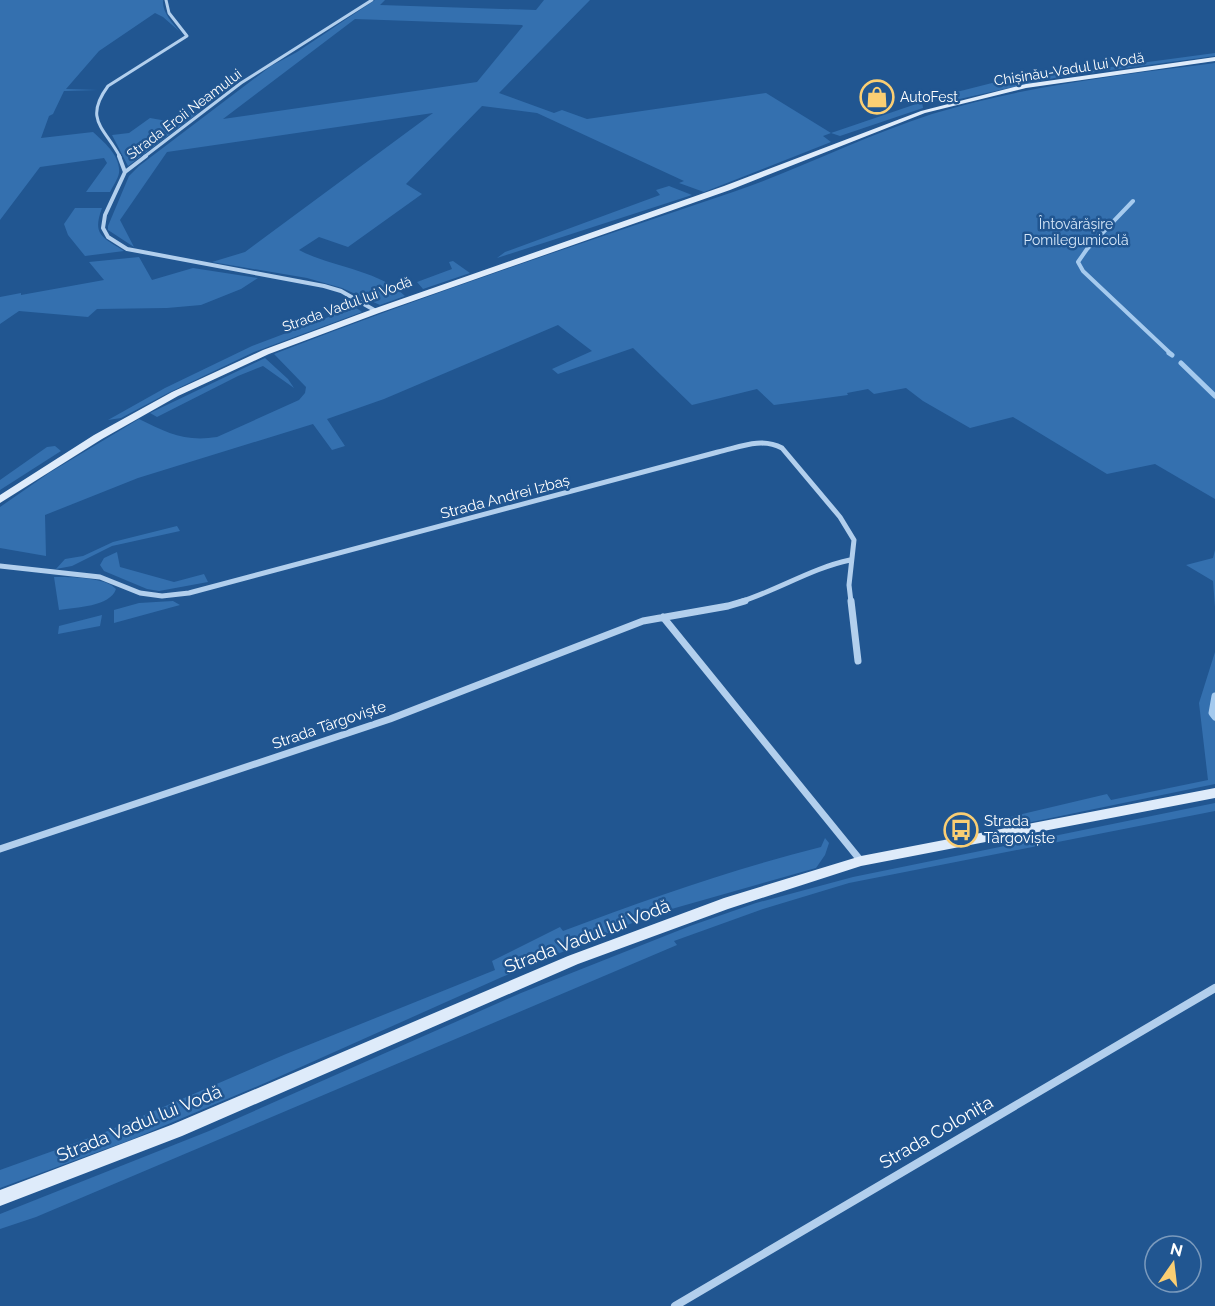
<svg xmlns="http://www.w3.org/2000/svg" width="1215" height="1306" font-family="Raleway,sans-serif">
<style>
.green{fill:#3470af;fill-rule:evenodd}
.lines{fill:none;stroke-linecap:round;stroke-linejoin:round}
.stream-far2{stroke:#a5caee;stroke-width:4}
.stream-far1{stroke:#a5caee;stroke-width:5}
.stream{stroke:#a5caee;stroke-width:7}
.street-far4{stroke:#b2cfed;stroke-width:3}
.street-far3{stroke:#b2cfed;stroke-width:4}
.street-far2{stroke:#b2cfed;stroke-width:5}
.street-far1{stroke:#b2cfed;stroke-width:7}
.street{stroke:#b2cfed;stroke-width:8}
.secondary{fill:#deebfa;fill-rule:evenodd}
.labels{text-anchor:middle;dominant-baseline:central;stroke-width:5;stroke-linejoin:round;paint-order:stroke}
.far-street-label{font-size:14px;fill:#fff;stroke:#215691}
.far-poi-label{font-size:14px;fill:#fff;stroke:#215691;text-anchor:start}
.far-park-label{font-size:14px;fill:#d7e8f9;stroke:#215691}
.street-label{font-size:15px;fill:#fff;stroke:#215691}
.poi-label{font-size:15px;fill:#fff;stroke:#215691;text-anchor:start}
.near-street-label{font-size:18px;fill:#fff;stroke:#215691}
</style>
<rect width="100%" height="100%" fill="#215691"/>
<path class="green" d="M 0,0 L 163,0 C 162,12 172,22 179,31 L 163,17 L 155,13 L 99,51 L 66,89 L 98,90 L 64,91 L 53,114 L 49,116 L 41,138 L 93,132 C 104,142 121,156 119,173 C 118,179 113,186 110,192 L 86,192 L 107,163 L 104,158 L 40,167 L 0,220 Z
M 375,0 L 385,0 L 380,5 L 536,10 L 544,0 L 590,0 L 499,93 L 554,113 L 562,110 L 587,119 L 766,93 L 831,133 L 922,102 L 923,108 L 840,136 L 831,133 L 823,136 L 831,142 L 704,192 L 679,183 L 684,181 L 537,113 L 482,106 L 406,184 L 422,194 L 348,247 L 319,237 L 299,250 C 331,267 379,270 405,296 L 380,305 L 342,288 L 307,278 L 212,262 L 245,252 L 433,113 L 167,152 L 120,220 L 134,247 L 108,230 L 108,226 L 129,176 L 139,166 L 271,66 L 297,52 ZM 355,19 L 522,25 L 523,26 L 477,82 L 223,119 Z
M 1215,53 L 1215,56 L 1059,77 L 946,102 L 929,99 L 992,83 Z
M 1215,63 L 1215,499 L 1155,464 L 1107,474 L 1013,417 L 970,428 L 923,401 L 906,388 L 874,394 L 868,389 L 847,393 L 848,395 L 774,405 L 757,389 L 692,405 L 633,348 L 558,374 L 552,369 L 592,351 L 558,325 L 384,399 L 327,419 L 345,446 L 332,450 L 313,424 L 138,478 L 45,515 L 46,556 L 0,548 L 0,507 L 49,473 L 139,419 C 167,433 185,442 217,437 L 299,400 L 305,393 L 306,387 L 274,354 C 425,295 579,244 733,192 C 800,169 864,136 932,114 C 1024,86 1120,75 1215,63 Z
M 183,110 L 198,113 L 128,166 L 112,135 L 129,133 L 150,118 L 167,121 Z
M 669,186 L 692,195 L 497,258 L 505,252 L 660,195 L 656,190 Z
M 75,208 L 102,208 C 92,235 102,237 124,251 L 85,256 L 68,235 L 64,224 Z
M 139,257 L 152,280 L 193,268 L 258,278 L 241,289 L 201,305 L 167,308 L 97,309 L 88,317 L 19,311 L 0,324 L 0,297 L 21,293 L 21,295 L 104,280 L 89,262 Z
M 453,261 L 470,273 L 423,289 L 417,282 L 452,269 L 449,262 Z
M 355,307 L 362,312 L 254,352 L 168,393 L 121,418 L 108,420 L 165,388 L 252,346 Z
M 265,358 L 288,379 L 294,388 L 263,366 L 238,376 L 157,417 L 150,413 Z
M 55,446 L 61,451 L 0,490 L 0,480 L 47,447 Z
M 177,526 L 180,531 L 112,546 L 72,566 L 56,569 L 65,559 L 83,556 L 113,542 Z
M 1215,550 L 1215,607 L 1213,581 L 1186,565 L 1213,558 Z
M 117,552 L 120,567 L 174,582 L 204,574 L 208,582 L 159,591 L 147,589 L 104,571 L 100,565 L 104,558 Z
M 54,577 C 70,577 106,577 116,589 C 110,607 76,607 59,610 Z
M 173,601 L 180,605 L 114,623 L 114,610 L 139,603 Z
M 102,615 L 100,626 L 58,634 L 59,626 Z
M 1215,652 L 1215,784 L 1017,825 L 1010,817 L 1107,794 L 1111,800 L 1208,780 L 1199,703 Z
M 1215,803 L 1215,811 L 849,883 L 763,909 L 674,941 L 677,945 L 36,1217 L 0,1229 L 0,1214 L 209,1131 L 521,993 L 690,926 L 756,903 L 853,877 Z
M 825,838 L 829,843 L 825,855 L 816,868 L 654,914 L 502,977 L 265,1083 L 133,1139 L 0,1188 L 0,1170 L 103,1133 L 286,1054 L 495,970 L 492,961 L 560,927 L 563,931 C 648,899 733,869 821,847 Z"/>
<g class="lines">
<path class="stream-far2" d="M 1133,201 L 1087,249 L 1078,262 L 1083,271 L 1171,354"/>
<path class="stream-far1" d="M 1169,353 L 1172,355
M 1181,363 L 1215,396"/>
<path class="stream" d="M 1215,696 L 1212,713 L 1215,717"/>
<path class="street-far4" d="M 120,157 C 105,128 83,120 108,86 L 187,36 L 169,13 L 166,0
M 144,157 L 241,83 L 372,0"/>
<path class="street-far3" d="M 119,156 L 125,172
M 146,156 L 125,172 L 105,215 L 103,228 L 108,237 L 127,249 L 324,286 L 341,291 L 376,311"/>
<path class="street-far2" d="M 0,566 L 100,577 L 140,593 L 162,596 L 189,593 L 718,452 C 740,447 761,437 782,448 L 840,517 L 854,540 L 849,585 L 851,602
M 740,602 C 778,590 812,568 850,560"/>
<path class="street-far1" d="M 851,601 L 858,661
M 663,617 L 861,861
M 0,849 L 390,719 L 643,621 L 728,606 L 745,601"/>
<path class="street" d="M 675,1306 L 1215,988"/>
<path class="secondary" d="M 1215,57 L 1215,61 L 1026,88 L 925,113 L 730,190 L 379,313 L 269,354 L 178,396 L 102,439 L 0,503 L 0,495 L 94,435 L 172,392 L 263,350 L 373,309 L 724,186 L 921,111 L 1026,84 Z
M 1215,788 L 1215,798 L 861,866 L 728,909 L 578,964 L 182,1136 L 0,1206 L 0,1190 L 171,1125 L 568,956 L 724,898 L 861,856 Z"/>
</g>
<defs>
<g id="shop-ring" transform="scale(1.725)"><circle r="9.5" fill="#215691" stroke="#face73" stroke-width="1.5"/><path d="M-5-2.5h2.3a2.7 3.5 0 0 1 5.4 0H5L5.5 6h-11ZM-1.5-2.5h3a1.5 2.3 0 0 0-3 0Z" fill="#face73"/></g>
<g id="bus-ring" transform="scale(1.725)"><circle r="9.5" fill="#215691" stroke="#face73" stroke-width="1.5"/><path d="M-5-6H5V4H4V6H2V4H-2V6H-4V4H-5ZM-3.5-4V0h7V-4ZM-3.5 1.2v1.5H-2V1.2ZM2 1.2v1.5H3.5V1.2Z" fill="#face73"/></g>
</defs>
<g fill-rule="evenodd">
<use href="#shop-ring" x="877" y="97"/>
<use href="#bus-ring" x="961" y="830"/>
</g>
<g class="labels">
<g class="far-street-label">
<text transform="translate(1069 69) rotate(-9)">Chișinău-Vadul lui Vodă</text>
<text transform="translate(184 114) rotate(-37)">Strada Eroii Neamului</text>
<text transform="translate(347 304) rotate(-20)">Strada Vadul lui Vodă</text>
</g>
<g class="far-poi-label">
<text x="900" y="97">AutoFest</text>
</g>
<g class="far-park-label">
<text x="1076" y="224">Întovărășire<tspan x="1076" dy="16">Pomilegumicolă</tspan></text>
</g>
<g class="street-label">
<text transform="translate(505 497) rotate(-15)">Strada Andrei Izbaș</text>
<text transform="translate(329 725) rotate(-19)">Strada Târgoviște</text>
</g>
<g class="poi-label">
<text x="984" y="821">Strada<tspan x="984" dy="17">Târgoviște</tspan></text>
</g>
<g class="near-street-label">
<text transform="translate(587 936) rotate(-21)">Strada Vadul lui Vodă</text>
<text transform="translate(139 1123) rotate(-22)">Strada Vadul lui Vodă</text>
<text transform="translate(936 1132) rotate(-30)">Strada Colonița</text>
</g>
</g>
<g transform="translate(1173 1264) rotate(14)"><circle r="28" fill="#215691" stroke="#7a9abd" stroke-width="1.5"/>
<path d="M0-4.5L10 22L0 15L-10 22Z" fill="#face73"/>
<text y="-9" font-size="16" font-weight="bold" text-anchor="middle" fill="#ffffff">N</text>
</g>
</svg>
